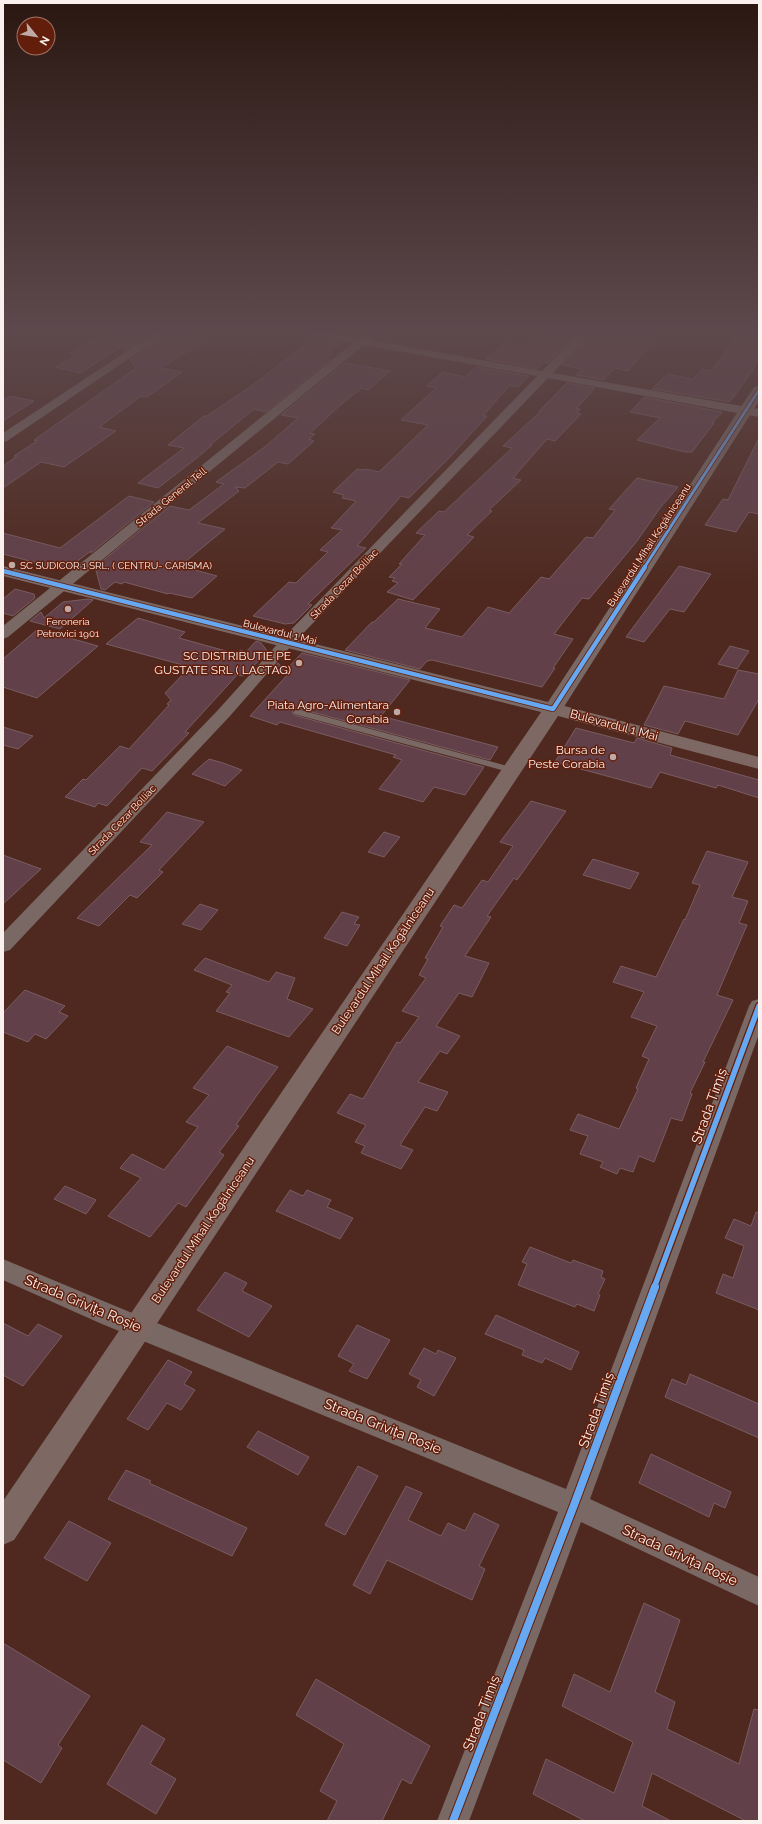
<svg xmlns="http://www.w3.org/2000/svg" width="762" height="1824" font-family="Raleway,sans-serif">
<style>
.building{fill:#624049;stroke:#795c61}
.lines{fill:none;stroke-linecap:round;stroke-linejoin:round}
.service{fill:#796864;fill-rule:evenodd}
.minor{fill:#796864;fill-rule:evenodd}
.tertiary{fill:#796864;fill-rule:evenodd}
.secondary{fill:#7d6863;fill-rule:evenodd}
.cycleway-far3-casing{stroke:#631e0b;stroke-width:4.5}
.cycleway-far2-casing{stroke:#631e0b;stroke-width:6}
.cycleway-far1-casing{stroke:#631e0b;stroke-width:8}
.cycleway-casing{stroke:#631e0b;stroke-width:10}
.cycleway-far3{stroke:#66a8f1;stroke-width:3}
.cycleway-far2{stroke:#66a8f1;stroke-width:4.5}
.cycleway-far1{stroke:#66a8f1;stroke-width:5.5}
.cycleway{stroke:#66a8f1;stroke-width:8}
.poi-dot{fill:#beaba6;stroke:#631e0b;stroke-width:1.5}
.labels{text-anchor:middle;dominant-baseline:central;stroke-width:3;stroke-linejoin:round;paint-order:stroke}
.far-street-label{font-size:10px;fill:#faf1ee;stroke:#631e0b}
.far-poi-label{font-size:10px;fill:#faf1ee;stroke:#631e0b;text-anchor:start}
.poi-label{font-size:12px;fill:#faf1ee;stroke:#631e0b;text-anchor:end}
.street-label{font-size:12px;fill:#faf1ee;stroke:#631e0b}
.near-street-label{font-size:14px;fill:#faf1ee;stroke:#631e0b}
</style>
<rect width="100%" height="100%" fill="#4f291f"/>
<path class="building" d="M 110,330 L 156,330 L 124,351 L 121,347 L 80,373 L 56,367 L 77,355 L 70,354 L 100,335 L 105,336 L 111,332 Z
M 544,330 L 580,330 L 548,363 L 544,362 L 537,369 L 486,359 L 506,343 L 526,346 Z
M 594,330 L 630,330 L 658,335 L 628,371 L 615,368 L 603,380 L 576,375 L 582,369 L 562,365 Z
M 742,330 L 759,330 L 759,358 L 754,366 L 755,367 L 730,402 L 652,389 L 667,374 L 693,379 L 702,369 L 711,371 Z
M 172,331 L 208,338 L 161,368 L 182,372 L 147,397 L 141,396 L 99,427 L 116,431 L 64,467 L 41,462 L 3,488 L 3,466 L 17,456 L 14,456 L 37,441 L 34,440 L 136,368 L 130,360 Z
M 314,338 L 341,343 L 326,353 L 332,354 L 326,359 L 330,360 L 266,412 L 254,409 L 210,445 L 212,445 L 198,457 L 158,488 L 138,483 L 184,448 L 168,445 L 204,416 L 207,416 L 257,382 Z
M 345,363 L 390,371 L 368,390 L 362,388 L 345,401 L 310,433 L 315,434 L 309,439 L 314,441 L 288,464 L 278,462 L 245,488 L 235,487 L 239,491 L 198,523 L 225,529 L 180,566 L 217,576 L 192,598 L 169,593 L 168,594 L 124,582 L 122,584 L 115,582 L 105,590 L 101,589 L 95,567 L 170,506 L 189,510 L 224,484 L 216,482 L 266,446 L 298,418 L 281,415 Z
M 477,367 L 529,376 L 518,387 L 510,385 L 483,416 L 487,416 L 449,458 L 409,498 L 401,496 L 357,546 L 366,548 L 308,604 L 312,605 L 294,623 L 285,624 L 253,616 L 289,582 L 296,583 L 328,552 L 320,550 L 342,530 L 331,528 L 356,501 L 342,498 L 344,495 L 333,492 L 357,469 L 364,470 L 366,469 L 379,472 L 428,425 L 401,420 L 436,388 L 426,386 L 443,372 L 465,377 Z
M 567,383 L 595,388 L 576,409 L 580,409 L 577,413 L 581,414 L 555,441 L 547,439 L 513,478 L 521,480 L 489,510 L 492,511 L 467,535 L 474,537 L 413,600 L 387,592 L 398,583 L 392,581 L 395,578 L 389,577 L 402,564 L 399,564 L 425,535 L 416,533 L 439,511 L 444,512 L 512,448 L 503,446 L 541,411 L 539,411 Z
M 10,396 L 34,401 L 3,421 L 3,400 Z
M 644,397 L 722,412 L 712,423 L 714,423 L 692,452 L 685,452 L 637,440 L 660,418 L 630,412 Z
M 759,438 L 759,514 L 749,512 L 736,532 L 705,525 L 723,499 L 728,500 Z
M 637,478 L 678,487 L 660,508 L 637,541 L 589,599 L 582,598 L 554,634 L 573,639 L 553,668 L 555,668 L 542,687 L 432,660 L 427,661 L 420,669 L 345,650 L 372,622 L 374,622 L 398,599 L 440,609 L 425,628 L 462,637 L 488,607 L 509,613 L 541,577 L 549,579 L 586,537 L 593,538 L 615,510 L 609,509 Z
M 129,496 L 154,502 L 91,553 L 91,551 L 68,568 L 60,569 L 3,554 L 3,533 L 60,548 Z
M 679,566 L 711,574 L 684,612 L 670,609 L 644,642 L 626,637 Z
M 15,589 L 34,594 L 35,598 L 13,616 L 3,613 L 3,599 Z
M 88,599 L 93,600 L 60,629 L 30,621 L 41,612 L 44,618 L 63,602 Z
M 138,618 L 185,632 L 179,638 L 237,654 L 240,650 L 246,652 L 256,641 L 261,643 L 268,652 L 243,676 L 237,675 L 185,732 L 189,733 L 152,771 L 142,768 L 107,806 L 98,803 L 95,807 L 65,797 L 83,779 L 86,780 L 120,746 L 129,749 L 169,705 L 167,704 L 171,700 L 165,693 L 190,667 L 106,644 Z
M 38,629 L 98,646 L 37,698 L 3,687 L 3,659 Z
M 730,646 L 749,651 L 737,669 L 718,664 Z
M 302,653 L 410,680 L 381,716 L 498,747 L 490,760 L 297,708 L 292,711 L 294,715 L 484,767 L 465,795 L 434,787 L 423,802 L 379,789 L 402,760 L 393,757 L 396,755 L 280,722 L 277,725 L 250,716 L 290,672 L 274,668 L 278,663 L 285,671 Z
M 738,670 L 759,674 L 759,699 L 738,735 L 685,721 L 678,734 L 644,725 L 664,686 L 724,699 Z
M 3,727 L 33,736 L 18,749 L 3,745 Z
M 576,728 L 634,743 L 637,738 L 672,748 L 670,755 L 759,780 L 759,798 L 718,785 L 716,788 L 660,772 L 651,788 L 555,762 Z
M 209,759 L 223,763 L 242,770 L 225,786 L 192,774 Z
M 531,801 L 566,811 L 517,880 L 514,878 L 487,916 L 491,917 L 465,956 L 489,963 L 472,997 L 459,993 L 436,1026 L 460,1036 L 447,1054 L 440,1051 L 418,1082 L 448,1092 L 437,1111 L 425,1107 L 400,1145 L 413,1150 L 401,1169 L 361,1153 L 365,1146 L 355,1142 L 366,1125 L 337,1113 L 350,1094 L 363,1099 L 397,1042 L 400,1043 L 419,1017 L 402,1011 L 426,978 L 419,975 L 428,959 L 425,958 L 443,927 L 440,926 L 454,905 L 462,908 L 482,880 L 488,882 L 513,846 L 500,842 Z
M 167,812 L 204,822 L 159,870 L 163,872 L 137,898 L 130,895 L 99,926 L 77,918 L 152,845 L 140,842 Z
M 384,832 L 400,837 L 384,857 L 368,852 Z
M 707,851 L 748,862 L 732,897 L 748,901 L 739,923 L 747,925 L 717,995 L 733,1000 L 703,1062 L 705,1062 L 690,1093 L 692,1094 L 682,1121 L 671,1118 L 654,1162 L 639,1156 L 633,1172 L 620,1168 L 617,1174 L 600,1167 L 603,1162 L 580,1154 L 588,1136 L 570,1130 L 578,1114 L 619,1129 L 638,1089 L 636,1088 L 649,1059 L 642,1056 L 657,1026 L 631,1017 L 644,992 L 613,982 L 621,966 L 656,977 L 684,919 L 685,920 L 700,885 L 692,883 Z
M 3,855 L 41,869 L 3,904 Z
M 593,859 L 639,873 L 630,889 L 583,875 Z
M 200,904 L 218,910 L 201,930 L 182,924 Z
M 342,912 L 359,917 L 354,924 L 360,925 L 347,946 L 324,938 Z
M 205,958 L 269,982 L 276,972 L 295,978 L 287,999 L 313,1009 L 289,1037 L 216,1011 L 230,993 L 226,992 L 232,985 L 194,970 Z
M 25,990 L 65,1006 L 59,1012 L 68,1016 L 46,1039 L 35,1034 L 28,1042 L 3,1032 L 3,1013 Z
M 227,1046 L 278,1067 L 257,1095 L 236,1125 L 239,1126 L 219,1152 L 224,1155 L 186,1207 L 178,1203 L 150,1237 L 108,1216 L 141,1178 L 120,1168 L 132,1154 L 164,1170 L 198,1127 L 186,1122 L 209,1095 L 193,1088 Z
M 65,1186 L 96,1200 L 86,1214 L 54,1199 Z
M 290,1190 L 303,1196 L 307,1190 L 331,1200 L 327,1207 L 353,1218 L 340,1239 L 276,1211 Z
M 756,1212 L 759,1212 L 759,1310 L 716,1293 L 723,1274 L 733,1278 L 744,1246 L 725,1238 L 734,1219 L 751,1226 Z
M 530,1247 L 571,1263 L 573,1260 L 603,1271 L 601,1277 L 605,1279 L 598,1294 L 600,1295 L 594,1311 L 577,1304 L 575,1307 L 518,1285 L 527,1264 L 522,1262 Z
M 225,1272 L 247,1283 L 242,1291 L 272,1306 L 249,1337 L 197,1310 Z
M 496,1315 L 579,1352 L 571,1370 L 545,1358 L 542,1363 L 522,1355 L 524,1350 L 485,1334 Z
M 3,1323 L 28,1336 L 38,1324 L 62,1336 L 23,1386 L 3,1375 Z
M 357,1325 L 390,1340 L 367,1379 L 349,1371 L 354,1364 L 338,1356 Z
M 424,1348 L 436,1354 L 438,1350 L 456,1358 L 434,1396 L 417,1387 L 421,1380 L 409,1374 Z
M 168,1360 L 192,1372 L 184,1384 L 195,1390 L 181,1410 L 167,1403 L 148,1430 L 127,1419 Z
M 690,1374 L 759,1404 L 759,1438 L 665,1397 L 672,1379 L 686,1385 Z
M 258,1431 L 309,1457 L 298,1475 L 247,1447 Z
M 651,1454 L 731,1492 L 725,1508 L 714,1503 L 709,1517 L 639,1483 Z
M 358,1466 L 378,1476 L 345,1535 L 325,1525 Z
M 126,1470 L 151,1481 L 149,1483 L 247,1528 L 232,1556 L 108,1499 Z
M 406,1486 L 422,1493 L 408,1520 L 441,1536 L 448,1523 L 465,1531 L 474,1513 L 499,1525 L 479,1566 L 485,1569 L 472,1600 L 387,1560 L 370,1594 L 353,1585 Z
M 69,1521 L 111,1543 L 87,1581 L 44,1558 Z
M 644,1603 L 680,1620 L 655,1692 L 675,1702 L 667,1729 L 739,1764 L 754,1709 L 759,1710 L 759,1821 L 746,1821 L 652,1773 L 642,1806 L 671,1821 L 585,1821 L 533,1794 L 546,1759 L 614,1793 L 633,1742 L 562,1706 L 574,1674 L 610,1692 Z
M 3,1643 L 90,1696 L 58,1745 L 62,1748 L 41,1783 L 3,1760 Z
M 316,1679 L 430,1746 L 411,1784 L 402,1779 L 382,1821 L 327,1821 L 337,1801 L 320,1791 L 344,1744 L 296,1715 Z
M 142,1725 L 165,1739 L 150,1764 L 176,1779 L 156,1814 L 107,1784 Z"/>
<g class="lines">
<path class="service" d="M 297,709 L 515,768 L 516,770 L 512,773 L 509,772 L 294,714 L 293,712 Z"/>
<path class="minor" d="M 159,330 L 171,330 L 7,441 L 3,442 L 3,433 Z
M 292,330 L 316,330 L 360,338 L 369,330 L 381,330 L 371,340 L 542,371 L 582,330 L 593,330 L 553,373 L 759,409 L 759,417 L 548,378 L 291,646 L 230,716 L 10,950 L 3,952 L 3,933 L 218,710 L 281,640 L 537,376 L 364,345 L 8,637 L 3,639 L 3,626 L 353,343 L 297,333 Z
M 759,999 L 759,1034 L 590,1499 L 759,1577 L 759,1606 L 581,1522 L 469,1821 L 437,1821 L 558,1512 L 102,1324 L 3,1280 L 3,1259 L 120,1308 L 566,1489 L 749,1006 L 752,1001 Z"/>
<path class="tertiary" d="M 759,386 L 759,401 L 560,713 L 553,715 L 3,576 L 3,566 L 548,702 L 752,390 L 754,387 Z"/>
<path class="secondary" d="M 553,703 L 759,757 L 759,769 L 558,716 L 14,1540 L 3,1545 L 3,1501 L 489,788 L 546,705 Z"/>
<g class="cycleway-far3-casing">
<path id="cycleway-far3" d="M 644,568 L 759,390"/>
</g>
<g class="cycleway-far2-casing">
<path id="cycleway-far2" d="M 3,571 L 553,709 L 645,567"/>
</g>
<g class="cycleway-far1-casing">
<path id="cycleway-far1" d="M 654,1288 L 759,1006"/>
</g>
<g class="cycleway-casing">
<path id="cycleway" d="M 453,1821 L 574,1505 L 655,1287"/>
</g>
<use href="#cycleway-far3" class="cycleway-far3"/>
<use href="#cycleway-far2" class="cycleway-far2"/>
<use href="#cycleway-far1" class="cycleway-far1"/>
<use href="#cycleway" class="cycleway"/>
</g>
<linearGradient id="sky" x2="0" y2="1"><stop stop-color="#2b1711"/><stop offset="0.56" stop-color="#5d494d"/><stop offset="1" stop-color="#5d494d" stop-opacity="0"/></linearGradient>
<rect width="762" height="586" fill="url(#sky)"/>
<g class="poi-dot">
<circle cx="12" cy="565" r="4"/>
<circle cx="68" cy="609" r="4"/>
<circle cx="299" cy="663" r="4"/>
<circle cx="397" cy="712" r="4"/>
<circle cx="613" cy="757" r="4"/>
</g>
<g class="labels">
<g class="far-street-label">
<text transform="translate(171 497) rotate(-39)">Strada General Tell</text>
<text transform="translate(649 545) rotate(-57)">Bulevardul Mihail Kogălniceanu</text>
<text transform="translate(344 584) rotate(-46)">Strada Cezar Bolliac</text>
<text transform="translate(280 632) rotate(14)">Bulevardul 1 Mai</text>
<text transform="translate(122 820) rotate(-46)">Strada Cezar Bolliac</text>
</g>
<g class="far-poi-label">
<text x="20" y="565">SC SUDICOR 1 SRL, ( CENTRU- CARISMA)</text>
<text x="68" y="621" text-anchor="middle">Feroneria<tspan x="68" dy="12">Petrovici 1901</tspan></text>
</g>
<g class="poi-label">
<text x="291" y="656">SC DISTRIBUTIE PE<tspan x="291" dy="14">GUSTATE SRL ( LACTAG)</tspan></text>
<text x="389" y="705">Piata Agro-Alimentara<tspan x="389" dy="14">Corabia</tspan></text>
<text x="605" y="750">Bursa de<tspan x="605" dy="14">Peste Corabia</tspan></text>
</g>
<g class="street-label">
<text transform="translate(614 725) rotate(15)">Bulevardul 1 Mai</text>
<text transform="translate(383 961) rotate(-56)">Bulevardul Mihail Kogălniceanu</text>
<text transform="translate(203 1230) rotate(-56)">Bulevardul Mihail Kogălniceanu</text>
</g>
<g class="near-street-label">
<text transform="translate(709 1106) rotate(-70)">Strada Timiș</text>
<text transform="translate(83 1303) rotate(23)">Strada Grivița Roșie</text>
<text transform="translate(596 1410) rotate(-70)">Strada Timiș</text>
<text transform="translate(383 1426) rotate(22)">Strada Grivița Roșie</text>
<text transform="translate(680 1555) rotate(25)">Strada Grivița Roșie</text>
<text transform="translate(481 1713) rotate(-69)">Strada Timiș</text>
</g>
</g>
<rect width="762" height="1824" fill="none" stroke="#faf1ee" stroke-width="8"/>
<g transform="translate(36 36) rotate(120)"><circle r="19" fill="#631e0b" stroke="#9f7266"/>
<path d="M0-3L7 15L0 10L-7 15Z" fill="#beaba6"/>
<text y="-6" font-size="11" font-weight="bold" text-anchor="middle" fill="#faf1ee">N</text>
</g>
</svg>
